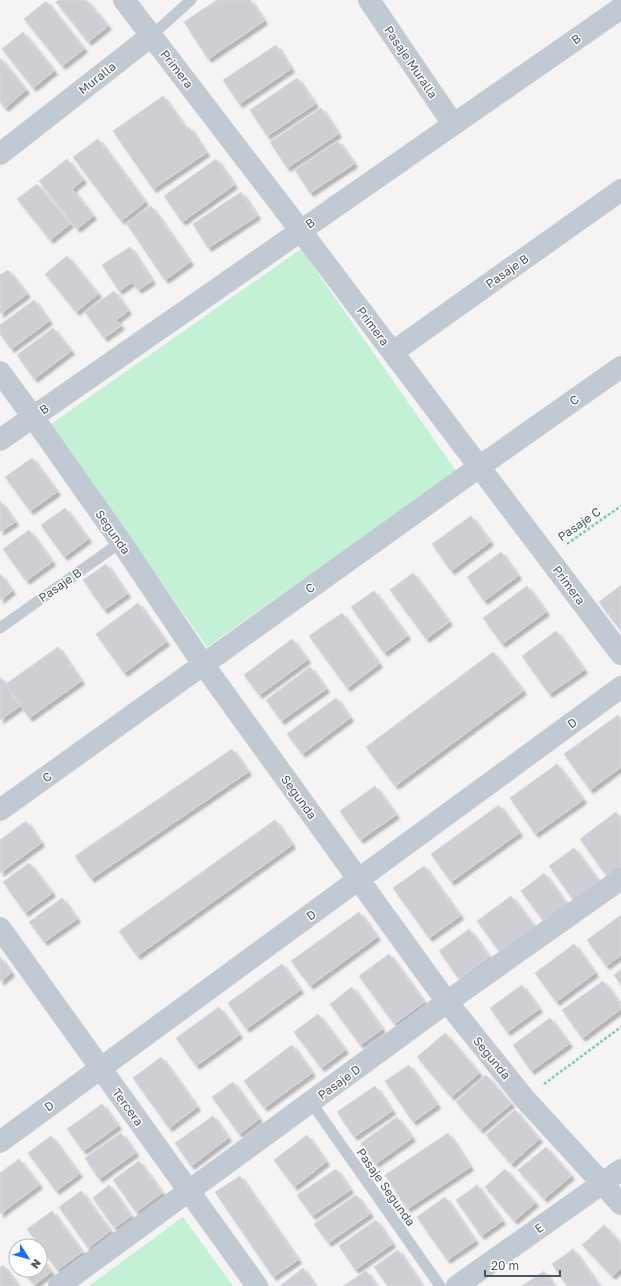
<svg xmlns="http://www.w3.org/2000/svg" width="621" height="1286" font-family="'Golos Text',sans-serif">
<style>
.green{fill:#c3f1d5}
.building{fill:#cdcfd5;stroke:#d7d9de;filter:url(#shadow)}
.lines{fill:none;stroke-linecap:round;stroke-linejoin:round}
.path{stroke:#7ad0a6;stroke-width:2.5;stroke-dasharray:3 2;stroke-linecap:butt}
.service{stroke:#c1cad2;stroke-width:11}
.minor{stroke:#c1cad2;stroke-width:22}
.labels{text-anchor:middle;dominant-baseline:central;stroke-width:3;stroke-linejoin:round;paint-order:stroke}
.street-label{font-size:12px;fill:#4a5661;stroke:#fff}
</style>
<defs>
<filter id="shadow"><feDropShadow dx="3.5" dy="3.5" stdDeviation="1" flood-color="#0004"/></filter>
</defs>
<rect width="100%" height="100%" fill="#f5f3f3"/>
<path class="green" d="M 301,249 L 456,471 L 207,647 L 51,424 Z
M 183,1217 L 233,1286 L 89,1286 Z"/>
<path class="building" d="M 59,0 L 86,0 L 108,26 L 88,42 L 56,2 Z
M 217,0 L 250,0 L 264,21 L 208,59 L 184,22 Z
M 46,1 L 84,49 L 62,66 L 24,19 Z
M 23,32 L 54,71 L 33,88 L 2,49 Z
M 276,45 L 291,69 L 239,104 L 223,80 Z
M 0,58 L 26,90 L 5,108 L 0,102 Z
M 297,78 L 315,104 L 267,136 L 250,110 Z
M 163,96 L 186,129 L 189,127 L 206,153 L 153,189 L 113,131 Z
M 321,108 L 338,134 L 287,168 L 270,142 Z
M 98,139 L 145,202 L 121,221 L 73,157 Z
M 338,141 L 354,164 L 310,193 L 295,170 Z
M 67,159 L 83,180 L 72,189 L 93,216 L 77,229 L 39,181 Z
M 216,159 L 234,185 L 182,222 L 164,196 Z
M 37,184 L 70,224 L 50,240 L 17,199 Z
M 241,192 L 257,216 L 208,248 L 193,224 Z
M 151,206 L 190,262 L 165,280 L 126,223 Z
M 130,247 L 152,281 L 138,290 L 132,282 L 119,291 L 102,265 Z
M 67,256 L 98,294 L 76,312 L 45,274 Z
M 8,270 L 27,294 L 0,314 L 0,275 Z
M 114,291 L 128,311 L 116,320 L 121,326 L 104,338 L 85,312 Z
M 34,300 L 49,321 L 11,349 L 0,334 L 0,325 Z
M 53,328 L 71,351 L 34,379 L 17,355 Z
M 32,458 L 57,492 L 30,511 L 5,477 Z
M 0,501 L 15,522 L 0,532 Z
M 65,508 L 88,539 L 64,557 L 41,525 Z
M 471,516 L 490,542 L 451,571 L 432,544 Z
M 29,530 L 52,562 L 26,581 L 3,549 Z
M 501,552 L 518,576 L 484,601 L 467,577 Z
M 106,564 L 127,594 L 104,610 L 83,580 Z
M 413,573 L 449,622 L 426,639 L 390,590 Z
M 0,574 L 12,591 L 0,600 Z
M 621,585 L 621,631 L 599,602 Z
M 527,586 L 546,612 L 502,644 L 483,618 Z
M 374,591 L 407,636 L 384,653 L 351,607 Z
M 138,603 L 166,642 L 124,673 L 96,634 Z
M 342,613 L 379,664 L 347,688 L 309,636 Z
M 556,631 L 584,670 L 549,694 L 522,656 Z
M 292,639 L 307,660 L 259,695 L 244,675 Z
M 58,647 L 81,681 L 29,718 L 6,684 Z
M 493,652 L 523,691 L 395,786 L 366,747 Z
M 310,667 L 326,689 L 281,721 L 266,700 Z
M 0,677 L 6,684 L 20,706 L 0,720 Z
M 336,698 L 350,718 L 302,754 L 287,734 Z
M 618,715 L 621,720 L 621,767 L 590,790 L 564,754 Z
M 232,749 L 248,772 L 91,879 L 75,856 Z
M 557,764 L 583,800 L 535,834 L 510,798 Z
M 375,786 L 396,815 L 360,840 L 340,811 Z
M 499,805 L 519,833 L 451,882 L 431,854 Z
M 616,812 L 621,819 L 621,869 L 608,878 L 580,839 Z
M 275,820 L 292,845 L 137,956 L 119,931 Z
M 26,821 L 41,843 L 0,873 L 0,840 Z
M 574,848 L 599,882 L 574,901 L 549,866 Z
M 29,863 L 52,893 L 25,913 L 3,882 Z
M 424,866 L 460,916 L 429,938 L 393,888 Z
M 544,873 L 567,905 L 544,922 L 521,891 Z
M 511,896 L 536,929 L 502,955 L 477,921 Z
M 62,898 L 77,919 L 44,942 L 29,922 Z
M 359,912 L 377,937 L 310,986 L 291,961 Z
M 621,915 L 621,955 L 606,966 L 587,940 Z
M 469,929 L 489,957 L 459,979 L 439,951 Z
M 574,944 L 595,973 L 556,1002 L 535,973 Z
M 389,954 L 424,1002 L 394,1024 L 359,976 Z
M 0,957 L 11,973 L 0,982 Z
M 282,964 L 300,990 L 246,1029 L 228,1003 Z
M 621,969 L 621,985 L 614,975 Z
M 603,981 L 621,1005 L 621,1009 L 582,1038 L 562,1010 Z
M 522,985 L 539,1009 L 507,1032 L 490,1008 Z
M 352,987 L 382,1029 L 360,1045 L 330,1004 Z
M 219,1007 L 239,1035 L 196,1066 L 176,1038 Z
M 318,1014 L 345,1050 L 321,1068 L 294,1032 Z
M 550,1018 L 569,1044 L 531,1071 L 513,1045 Z
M 445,1033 L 479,1073 L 451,1097 L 417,1057 Z
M 292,1045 L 312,1073 L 264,1108 L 244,1081 Z
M 161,1057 L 197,1107 L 169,1128 L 133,1078 Z
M 409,1065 L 437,1105 L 413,1122 L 385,1081 Z
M 486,1075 L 511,1104 L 480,1130 L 456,1102 Z
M 233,1082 L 259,1119 L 239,1134 L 212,1097 Z
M 375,1086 L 392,1111 L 354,1137 L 337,1112 Z
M 102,1104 L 118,1126 L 83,1151 L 67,1129 Z
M 515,1110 L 539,1139 L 511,1164 L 486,1135 Z
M 213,1116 L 228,1138 L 191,1166 L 175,1143 Z
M 397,1117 L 412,1138 L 375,1164 L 361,1143 Z
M 121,1133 L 135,1153 L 99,1179 L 85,1158 Z
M 448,1133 L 470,1167 L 407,1209 L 385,1175 Z
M 307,1135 L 326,1162 L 294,1187 L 274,1160 Z
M 51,1136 L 79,1174 L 56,1191 L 28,1153 Z
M 546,1147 L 571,1176 L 544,1199 L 518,1170 Z
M 19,1159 L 39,1185 L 0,1214 L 0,1173 Z
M 139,1161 L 162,1193 L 136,1212 L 113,1180 Z
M 336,1169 L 350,1190 L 312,1216 L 297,1195 Z
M 505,1169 L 535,1203 L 514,1221 L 485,1187 Z
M 240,1176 L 298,1260 L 273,1277 L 215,1192 Z
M 109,1185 L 131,1216 L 114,1228 L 93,1198 Z
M 477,1185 L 502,1221 L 481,1236 L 456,1200 Z
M 81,1191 L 110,1231 L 88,1248 L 59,1207 Z
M 356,1195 L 370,1214 L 328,1243 L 314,1224 Z
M 445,1197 L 475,1241 L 447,1260 L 417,1217 Z
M 52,1211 L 82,1252 L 57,1270 L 27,1229 Z
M 376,1220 L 392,1244 L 355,1270 L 339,1246 Z
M 604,1225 L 621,1244 L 621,1268 L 612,1276 L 582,1245 Z
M 573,1249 L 599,1286 L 567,1286 L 552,1264 Z
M 398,1250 L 422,1286 L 388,1286 L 374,1267 Z
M 40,1257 L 51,1272 L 34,1285 L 22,1270 L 40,1270 Z
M 3,1265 L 18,1286 L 0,1286 L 0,1268 Z
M 303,1268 L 315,1286 L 281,1286 L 281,1285 Z
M 366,1271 L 376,1286 L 343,1286 Z
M 544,1271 L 554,1286 L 522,1286 Z"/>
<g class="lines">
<path class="path" d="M 567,544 L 621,506
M 544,1084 L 621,1027"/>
<path class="service" d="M 151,36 L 191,0
M 0,628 L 121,542
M 311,1102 L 440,1286"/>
<path class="minor" d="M 124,0 L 300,230 L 621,654
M 369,0 L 453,124
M 0,154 L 151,36
M 393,352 L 621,190
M 0,372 L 33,417 L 121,542 L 203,664 L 447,1002 L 524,1098 L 621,1204
M 0,440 L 621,8
M 0,810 L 479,467 L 621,367
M 0,928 L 257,1286
M 0,1142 L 621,687
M 59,1286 L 447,1002 L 621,879
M 457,1286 L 621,1170"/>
</g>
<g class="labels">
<g class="street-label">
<text transform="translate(576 39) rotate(-35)">B</text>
<text transform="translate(411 62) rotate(56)">Pasaje Muralla</text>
<text transform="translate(177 69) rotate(52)">Primera</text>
<text transform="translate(97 78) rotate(-38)">Muralla</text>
<text transform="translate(310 223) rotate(-35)">B</text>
<text transform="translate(507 271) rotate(-35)">Pasaje B</text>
<text transform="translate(373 326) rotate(53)">Primera</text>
<text transform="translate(574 400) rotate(-35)">C</text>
<text transform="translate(44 409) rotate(-35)">B</text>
<text transform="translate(579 524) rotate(-35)">Pasaje C</text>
<text transform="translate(113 532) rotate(55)">Segunda</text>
<text transform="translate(60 585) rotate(-35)">Pasaje B</text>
<text transform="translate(569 585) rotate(53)">Primera</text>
<text transform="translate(310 588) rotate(-36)">C</text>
<text transform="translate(572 723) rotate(-36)">D</text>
<text transform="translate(47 777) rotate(-36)">C</text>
<text transform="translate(299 797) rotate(54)">Segunda</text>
<text transform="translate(311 915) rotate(-36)">D</text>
<text transform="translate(492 1058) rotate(51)">Segunda</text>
<text transform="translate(339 1082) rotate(-36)">Pasaje D</text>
<text transform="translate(49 1106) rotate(-36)">D</text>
<text transform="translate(128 1107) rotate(54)">Tercera</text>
<text transform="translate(386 1187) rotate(55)">Pasaje Segunda</text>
<text transform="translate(539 1228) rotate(-35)">E</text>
</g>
</g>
<g transform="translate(28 1258) rotate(126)"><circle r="19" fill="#ffffff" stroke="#b7bbc0"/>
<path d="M0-3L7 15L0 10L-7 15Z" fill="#1a73e8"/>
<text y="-6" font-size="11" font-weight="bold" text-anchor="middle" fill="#4a5661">N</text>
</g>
<path d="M485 1270v6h75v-6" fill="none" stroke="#4a5661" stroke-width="2"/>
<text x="491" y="1270" font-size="12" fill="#4a5661" stroke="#ffffff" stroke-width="3" paint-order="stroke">20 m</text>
</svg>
